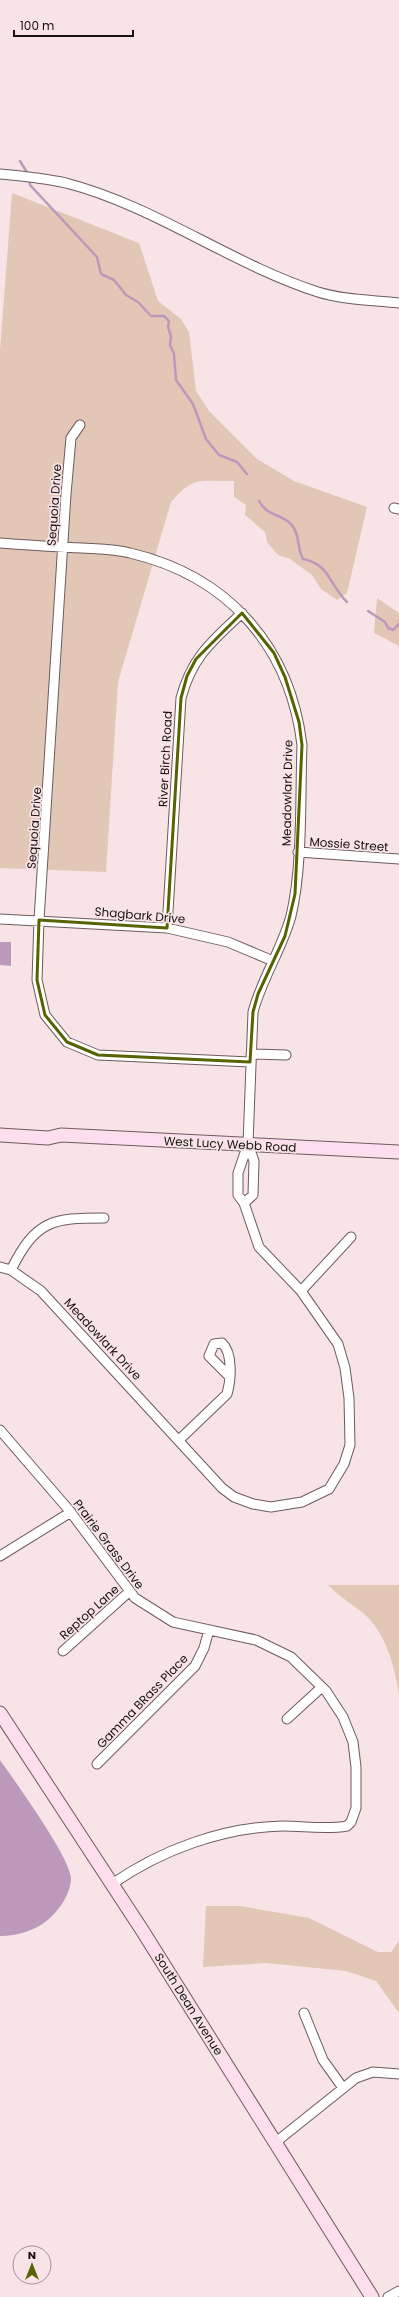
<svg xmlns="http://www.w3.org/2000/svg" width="399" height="2297" font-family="Poppins,sans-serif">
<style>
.green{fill:#e2c7b6}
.water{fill:#bc99bb}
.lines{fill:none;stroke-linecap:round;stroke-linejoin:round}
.stream{stroke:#bc99bb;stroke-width:2.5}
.street-casing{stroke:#6d5b5d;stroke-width:11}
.secondary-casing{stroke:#6d5b5d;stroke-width:15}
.street{stroke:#fff;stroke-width:9}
.secondary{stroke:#fddeee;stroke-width:13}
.marked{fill:none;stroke:#576201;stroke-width:3;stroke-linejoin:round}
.labels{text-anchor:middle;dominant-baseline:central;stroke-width:3.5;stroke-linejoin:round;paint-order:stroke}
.street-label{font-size:12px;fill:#171011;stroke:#f8e4e6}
</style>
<rect width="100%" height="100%" fill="#f8e4e6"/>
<path class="green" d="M 12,193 L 139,243 L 158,301 L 181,319 L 189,332 L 196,391 L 209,411 L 257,459 L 294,481 L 367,507 L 347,593 L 337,600 L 321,589 L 312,575 L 290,559 L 278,555 L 267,542 L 265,532 L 245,515 L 246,505 L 234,497 L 234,481 C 200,482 195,474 171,502 L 118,682 L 106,872 L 0,868 L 0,350 Z
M 377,598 L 399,613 L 399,646 L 374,633 Z
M 328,1585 L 399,1585 L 399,1694 C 394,1665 386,1632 362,1612 C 350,1603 338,1595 328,1585 Z
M 206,1906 L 240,1906 L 309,1918 L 378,1952 L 391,1952 L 399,1941 L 399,2013 L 376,1981 L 346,1971 L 266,1963 L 203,1967 Z"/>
<path class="water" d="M 0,942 L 11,942 L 11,966 L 0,965 Z
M 0,1760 C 14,1780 70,1857 71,1878 C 71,1892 61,1908 50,1918 C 37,1930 18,1936 0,1936 Z"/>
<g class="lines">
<path class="stream" d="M 20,161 L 28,174
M 29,179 L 30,185 L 97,257 L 101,274 L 114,280 L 126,295 L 138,302 L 151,316 L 164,316 L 169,321 L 168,327 L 171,336 L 170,345 L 174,354 L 176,380 L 193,404 L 206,439 L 219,455 L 237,462 L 247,474
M 259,501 C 268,517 280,513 291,524 C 300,533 297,549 303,559 C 330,564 329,585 347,602
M 368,611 L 385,622 L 388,628 L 393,630 L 399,624"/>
<g class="street-casing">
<path id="street" d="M 0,174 C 22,176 44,178 66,183 C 155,206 231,264 318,292 C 343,300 373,300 399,303
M 80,425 L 71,438 L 66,494 L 39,920 L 37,980 L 45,1015 L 67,1042 L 98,1055 L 250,1062
M 394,508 L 399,509
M 0,543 C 27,545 55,547 82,548 C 98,549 115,549 130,553 C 228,576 290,646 302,745 C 300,797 303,866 291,916 C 282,949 262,978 253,1012 L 248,1144 L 238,1173 L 238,1195 L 244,1203 L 259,1247 L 301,1291 L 338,1344 L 345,1368 L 349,1398 L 350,1445 L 344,1464 L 329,1489 L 302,1502 L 271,1507 L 253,1504 L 234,1497 L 222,1488 L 41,1291 L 11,1270 L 0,1267
M 298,852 L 399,859
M 0,919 L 167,928 L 228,942 L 273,961
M 167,928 L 181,698 C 192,657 212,641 242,613
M 251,1054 L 286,1055
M 244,1203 L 253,1195 L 254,1161 L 248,1144
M 11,1270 C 36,1220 52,1218 104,1218
M 301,1291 L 351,1237
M 0,1430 L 69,1510 L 135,1598 L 173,1622 L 256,1640 L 291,1657 L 326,1691 L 343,1717 L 353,1742 L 356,1767 L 356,1808 L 351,1822 L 347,1826 C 326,1830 304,1826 283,1826 C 223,1827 161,1850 112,1884
M 179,1440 L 227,1394 C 231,1380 233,1353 222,1343 L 214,1344 L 209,1356 L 228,1375
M 0,1556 L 71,1512
M 63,1651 L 130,1591
M 287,1719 L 322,1687
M 97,1764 L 195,1666 L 204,1648 L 209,1630
M 304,2013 L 323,2060 L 343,2088
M 276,2142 L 356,2078 L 373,2072 L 399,2074
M 388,2297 L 399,2291"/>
</g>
<g class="secondary-casing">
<path id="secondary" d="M 0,1135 L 48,1138 L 61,1135 L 399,1152
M 0,1713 L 142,1930 L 372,2297"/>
</g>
<use href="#street" class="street"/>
<use href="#secondary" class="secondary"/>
</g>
<path class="marked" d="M 242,613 L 274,653 L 285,677 L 299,722 L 302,745 L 295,894 L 285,936 L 258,994 L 253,1012 L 250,1062 L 98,1055 L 67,1042 L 45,1015 L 37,980 L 39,920 L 167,928 L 181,698 L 187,676 L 196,659 Z"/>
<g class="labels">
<g class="street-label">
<text transform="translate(54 505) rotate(-86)">Sequoia Drive</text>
<text transform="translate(165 759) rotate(-87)">River Birch Road</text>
<text transform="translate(287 793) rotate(-89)">Meadowlark Drive</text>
<text transform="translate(34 828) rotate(-86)">Sequoia Drive</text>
<text transform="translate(349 844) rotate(4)">Mossie Street</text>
<text transform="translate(140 915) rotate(5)">Shagbark Drive</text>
<text transform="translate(230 1144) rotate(3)">West Lucy Webb Road</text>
<text transform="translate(103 1339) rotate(47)">Meadowlark Drive</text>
<text transform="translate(109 1544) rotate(53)">Prairie Grass Drive</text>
<text transform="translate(89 1612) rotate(-42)">Reptop Lane</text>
<text transform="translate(142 1701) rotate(-46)">Gamma BRass Place</text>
<text transform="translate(189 2004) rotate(58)">South Dean Avenue</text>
</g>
</g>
<g transform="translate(32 2265)"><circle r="19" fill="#f8e4e6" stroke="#9e8f91"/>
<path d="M0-3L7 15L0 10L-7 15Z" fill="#576201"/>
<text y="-6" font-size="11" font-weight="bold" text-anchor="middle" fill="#171011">N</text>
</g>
<path d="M14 30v6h119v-6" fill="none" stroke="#171011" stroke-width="2"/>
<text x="20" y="30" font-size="12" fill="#171011" stroke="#f8e4e6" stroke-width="3" paint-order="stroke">100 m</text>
</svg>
